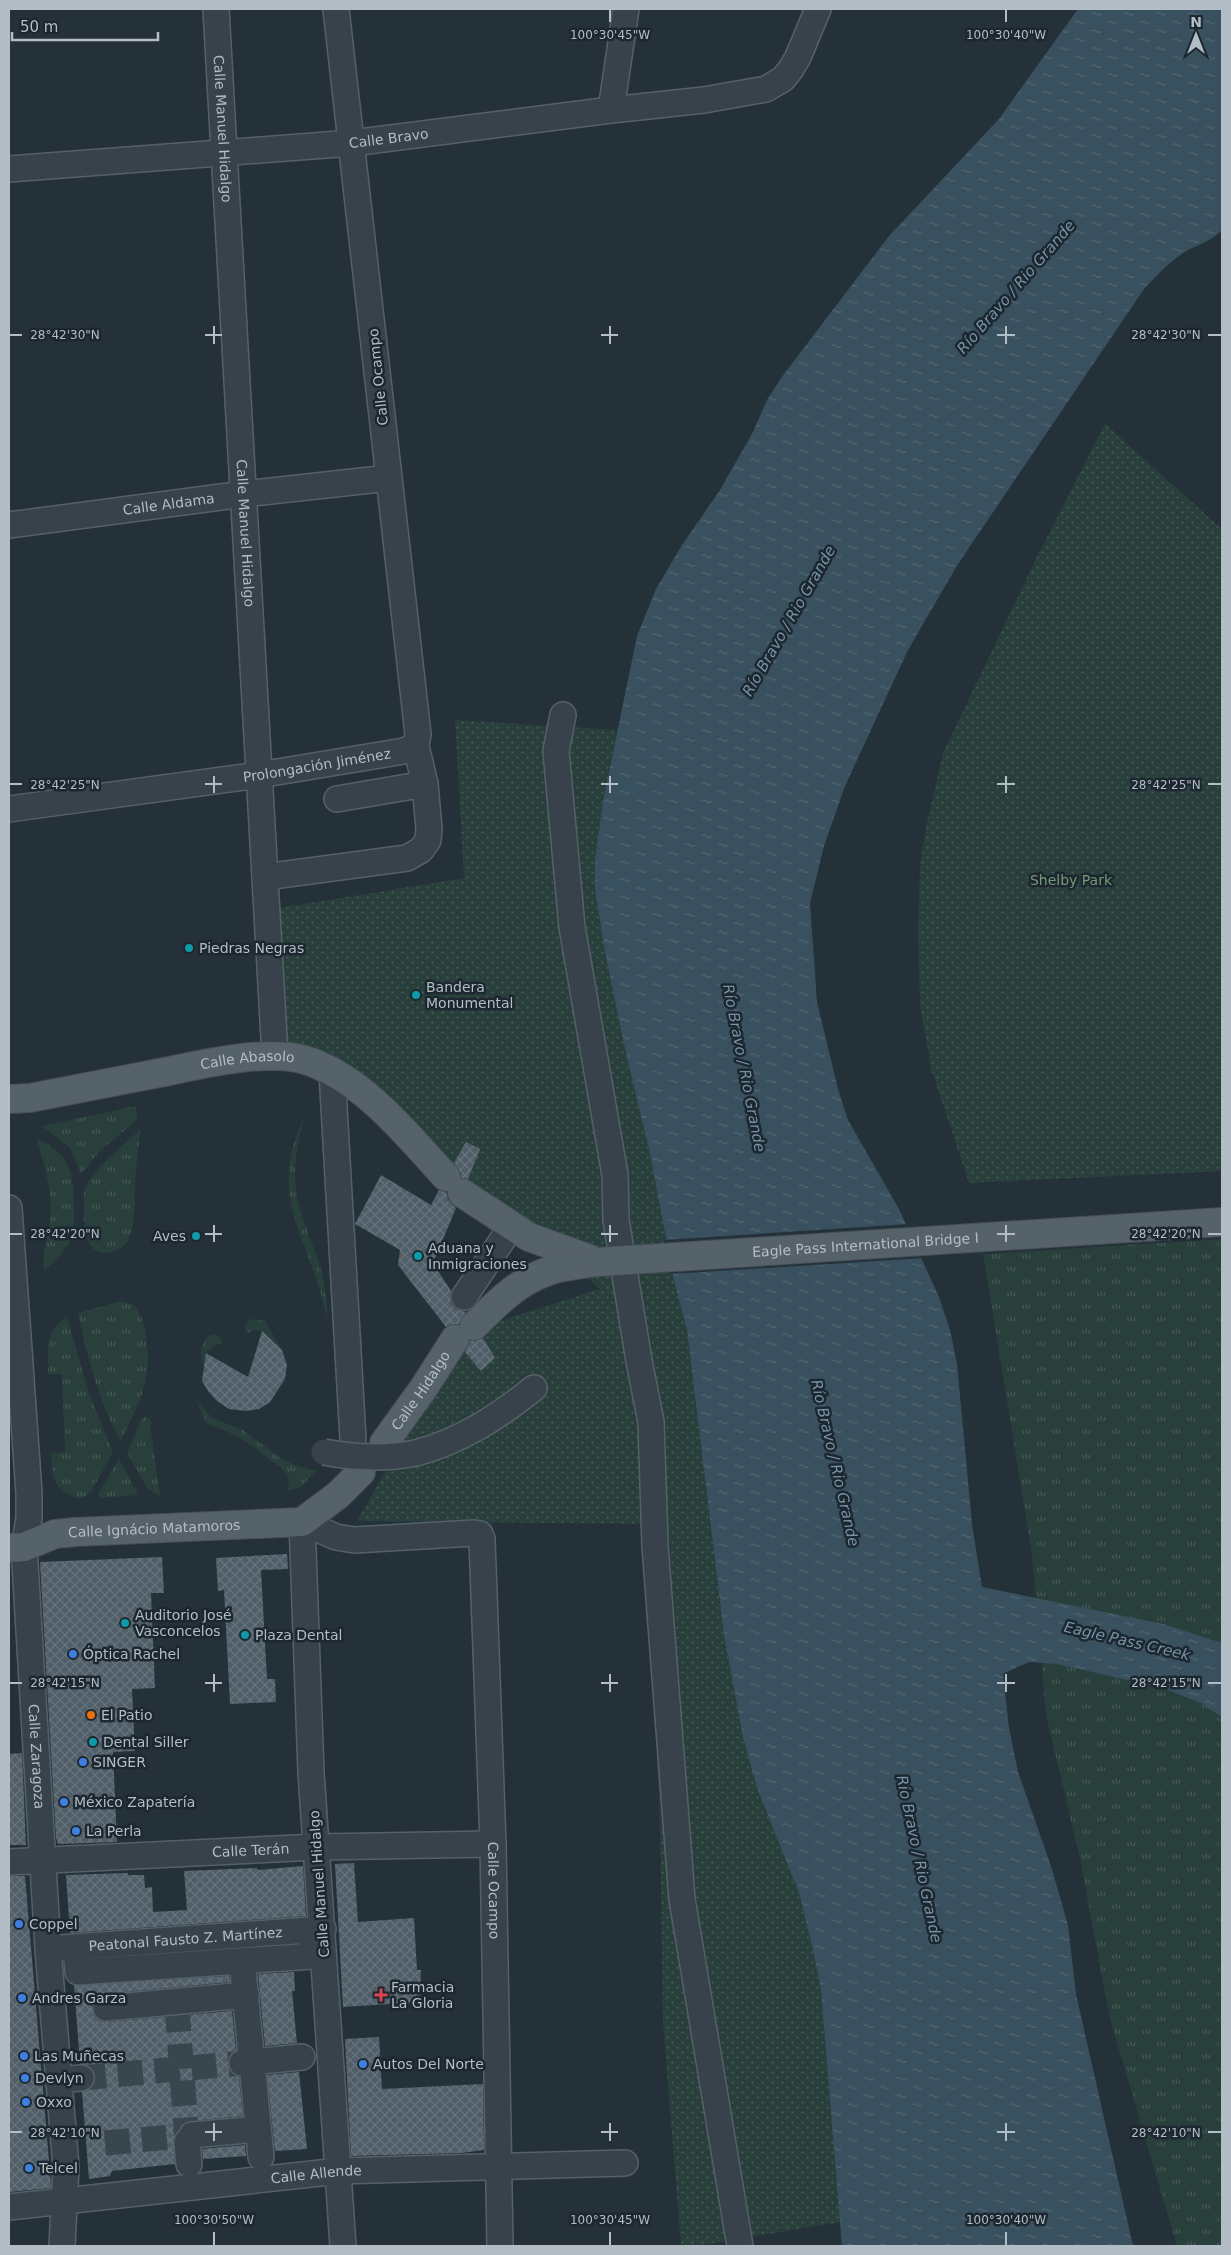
<svg xmlns="http://www.w3.org/2000/svg" width="1231" height="2255" font-family="'DejaVu Sans',sans-serif">
<style>
.grass{fill:url(#grass-tufts)}
.park{fill:url(#park-dots)}
.water{fill:url(#water-ripples)}
.pier{fill:#243139}
.building{fill:url(#building-cross-hatch)}
.lines{fill:none;stroke-linecap:round;stroke-linejoin:round}
.minor-tunnel{stroke:#39464e;stroke-width:25;stroke-dasharray:25 12;stroke-linecap:butt}
.minor-casing{stroke:#566068;stroke-width:28}
.major-casing{stroke:#444e56;stroke-width:30}
.minor{stroke:#38424a;stroke-width:25}
.major{stroke:#56626a;stroke-width:28}
.minor-bridge-casing{stroke:#566068;stroke-width:28;stroke-linecap:butt}
.major-bridge-casing{stroke:#444e56;stroke-width:30;stroke-linecap:butt}
.minor-bridge{stroke:#38424a;stroke-width:25}
.major-bridge{stroke:#56626a;stroke-width:28}
.ticks{fill:none;stroke:#b3bdc6;stroke-width:2}
.culture-dot{fill:#0f9aa8;stroke:#1d272f;stroke-width:2}
.shop-dot{fill:#3f7fe0;stroke:#1d272f;stroke-width:2}
.food-dot{fill:#e8710a;stroke:#1d272f;stroke-width:2}
.health-dot{fill:#e0444e;stroke:#1d272f;stroke-width:2}
.labels{text-anchor:middle;dominant-baseline:central;stroke-width:5;stroke-linejoin:round;paint-order:stroke}
.street-label{font-size:14px;fill:#b3bdc6;stroke:#1d272f}
.park-label{font-size:14px;fill:#739a75;stroke:#1d272f}
.poi-label{font-size:14px;fill:#b3bdc6;stroke:#1d272f;text-anchor:start}
.water-label{font-size:15px;font-style:italic;fill:#7594a7;stroke:#1d272f}
.ticks-label{font-size:12px;text-anchor:middle;fill:#b3bdc6;stroke:#1d272f;stroke-width:5;stroke-linejoin:round;paint-order:stroke}
</style>
<defs>
<pattern id="grass-tufts" width="24" height="20" patternUnits="userSpaceOnUse" patternTransform="scale(1.25)"><rect width="24" height="20" fill="#293f3b"/><path d="M3 7l-1-3M5 7V3M7 7l1-3M15 17l-1-3M17 17v-4M19 17l1-3" fill="none" stroke="#465956"/></pattern>
<pattern id="park-dots" width="8" height="8" patternUnits="userSpaceOnUse" patternTransform="scale(1.25)"><rect width="8" height="8" fill="#293f3b"/><path d="M2 2h.1M6 6h.1" fill="none" stroke="#465956" stroke-width="1.8" stroke-linecap="round"/></pattern>
<pattern id="water-ripples" width="26" height="14" patternUnits="userSpaceOnUse" patternTransform="scale(1.25)"><rect width="26" height="14" fill="#39505f"/><path d="M2 4q2-2 4 0t4 0M15 11q2-2 4 0t4 0" fill="none" stroke="#536774"/></pattern>
<pattern id="building-cross-hatch" width="8" height="8" patternUnits="userSpaceOnUse" patternTransform="scale(1.25)"><rect width="8" height="8" fill="#4f5e68"/><path d="M0 0l8 8M0 8l8-8" fill="none" stroke="#66737c"/></pattern>
</defs>
<rect width="100%" height="100%" fill="#243139"/>
<path class="grass" d="M 136,1106 L 137,1120 L 100,1151 L 81,1174 L 70,1148 L 42,1126 Z
M 304,1118 C 300,1135 295,1154 295,1172 C 294,1207 311,1236 321,1269 C 325,1285 327,1301 327,1319 C 313,1242 264,1200 304,1118 Z
M 141,1129 C 139,1143 137,1157 136,1171 C 134,1189 137,1227 127,1242 C 124,1247 117,1250 111,1252 C 85,1259 84,1226 84,1209 C 84,1202 83,1193 86,1186 C 94,1168 126,1143 141,1129 Z
M 36,1138 C 70,1155 74,1170 74,1207 C 74,1218 75,1231 70,1241 C 64,1253 54,1262 44,1271 C 41,1249 51,1231 51,1210 C 51,1185 43,1161 36,1138 Z
M 1222,1239 L 1222,2246 L 1177,2246 L 1110,2019 L 1080,1859 L 1046,1715 L 1032,1554 L 983,1254 Z
M 121,1301 L 134,1305 C 143,1317 146,1329 147,1344 C 152,1384 136,1407 121,1442 C 99,1401 87,1358 78,1313 Z
M 67,1316 L 89,1394 L 113,1452 L 91,1492 C 81,1505 60,1493 55,1481 C 51,1473 52,1462 51,1453 L 65,1452 L 62,1374 L 48,1374 C 48,1351 45,1330 67,1316 Z
M 252,1319 L 265,1321 L 282,1350 L 262,1331 L 252,1330 L 247,1334 L 246,1323 Z
M 213,1334 L 220,1337 L 223,1343 L 214,1346 L 206,1353 L 204,1368 C 199,1355 199,1341 213,1334 Z
M 196,1400 L 212,1418 L 243,1430 L 279,1457 L 292,1464 L 316,1471 L 301,1487 L 288,1491 L 289,1478 L 281,1468 L 255,1448 L 235,1435 L 206,1423 Z
M 144,1417 L 149,1418 L 152,1423 L 150,1424 L 160,1496 L 147,1488 L 127,1453 L 141,1420 Z
M 119,1459 L 137,1492 L 137,1495 L 99,1498 L 99,1492 Z"/>
<path class="park" d="M 1105,424 L 1222,529 L 1222,1171 L 969,1183 L 931,1069 L 920,1004 L 918,932 L 920,865 L 927,823 L 943,753 L 1036,559 Z
M 455,720 L 617,730 L 603,801 L 595,859 L 595,890 L 625,1049 L 650,1154 L 674,1281 L 687,1330 L 724,1635 L 757,1788 L 799,1893 L 813,1950 L 821,1990 L 841,2222 L 696,2246 L 681,2246 L 663,2023 L 660,1825 L 647,1524 L 357,1521 L 465,1332 L 600,1289 L 565,1257 L 523,1243 L 340,1073 L 276,1059 L 267,910 L 464,878 Z"/>
<path class="water" d="M 1078,9 L 1222,9 L 1222,230 C 1209,242 1203,243 1188,250 C 1171,260 1157,275 1144,289 L 958,564 L 908,650 L 845,786 L 824,846 L 810,903 L 817,1002 L 838,1089 L 848,1120 L 899,1209 L 939,1297 L 950,1330 L 957,1364 L 972,1524 L 982,1587 L 1163,1624 L 1222,1643 L 1222,1717 L 1201,1703 L 1163,1688 L 1057,1664 L 1029,1662 L 1003,1674 L 1009,1728 L 1018,1772 L 1051,1866 L 1068,1925 L 1076,1994 L 1133,2246 L 842,2246 L 821,1990 L 813,1950 L 799,1893 L 757,1788 L 743,1737 L 724,1635 L 687,1330 L 674,1281 L 650,1154 L 625,1049 L 605,952 L 595,890 L 595,859 L 603,801 L 637,636 L 656,589 L 682,545 L 720,490 L 753,432 L 767,400 L 781,378 L 889,236 L 999,119 Z"/>
<path class="pier" d="M 909,1224 L 924,1258 L 670,1274 L 664,1240 Z"/>
<path class="building" d="M 466,1142 L 480,1149 L 468,1179 L 461,1178 L 461,1173 L 454,1163 Z
M 381,1175 L 431,1205 L 439,1190 L 446,1192 L 448,1200 L 456,1208 L 433,1263 L 451,1291 L 450,1297 L 451,1304 L 456,1309 L 466,1312 L 459,1324 L 446,1327 L 398,1265 L 400,1250 L 355,1224 Z
M 262,1331 L 282,1350 L 287,1365 L 285,1379 L 270,1402 L 259,1409 L 246,1411 L 229,1409 L 217,1401 L 208,1391 L 202,1381 L 206,1353 L 248,1377 Z
M 483,1338 L 495,1358 L 481,1371 L 465,1352 L 470,1341 Z
M 287,1554 L 288,1569 L 261,1570 L 267,1679 L 275,1679 L 276,1702 L 230,1704 L 224,1590 L 218,1591 L 216,1558 Z
M 162,1557 L 164,1593 L 151,1593 L 155,1688 L 132,1689 L 135,1751 L 113,1752 L 117,1842 L 58,1844 L 56,1838 L 40,1562 Z
M 22,1753 L 26,1845 L 9,1845 L 9,1754 Z
M 354,1863 L 358,1922 L 414,1918 L 417,1970 L 421,1970 L 420,2002 L 343,2007 L 335,1864 Z
M 303,1866 L 306,1916 L 70,1933 L 66,1875 L 128,1873 L 128,1875 L 144,1875 L 145,1888 L 152,1887 L 153,1912 L 187,1910 L 184,1871 L 257,1868 L 258,1870 Z
M 9,1876 L 25,1876 L 51,2185 L 51,2188 L 9,2192 Z
M 294,1972 L 295,1991 L 292,1991 L 297,2043 L 265,2046 L 258,1974 Z
M 229,1976 L 230,1982 L 105,1994 L 98,1996 L 93,2002 L 92,2009 L 94,2016 L 100,2021 L 107,2022 L 232,2011 L 236,2050 L 229,2057 L 228,2064 L 231,2072 L 239,2077 L 243,2116 L 191,2121 L 183,2124 L 174,2136 L 175,2164 L 112,2171 L 110,2176 L 89,2179 L 82,2092 L 90,2089 L 94,2084 L 95,2077 L 92,2069 L 87,2065 L 80,2064 L 74,1985 Z
M 379,2037 L 382,2089 L 483,2084 L 484,2150 L 461,2153 L 351,2156 L 345,2039 Z
M 299,2072 L 307,2149 L 275,2151 L 267,2075 Z
M 245,2145 L 246,2156 L 203,2159 L 202,2149 Z"/>
<g class="lines">
<path class="minor-tunnel" d="M 177,2007 L 187,2142
M 81,2078 L 242,2063
M 105,2143 L 192,2135"/>
<g class="minor-casing">
<g id="minor">
<path id="s1" d="M 216,9 L 275,1056"/>
<path d="M 611,110 L 626,9"/>
<path id="s2" d="M 9,169 L 352,143 L 611,110 L 704,100 L 766,89 L 783,79 L 791,69 L 798,57 L 818,9"/>
<path id="s3" d="M 9,525 L 244,494 L 389,478"/>
<path d="M 563,715 L 556,751 L 572,927 L 615,1175 L 616,1220 L 639,1361 L 651,1422 L 655,1546 L 682,1899 L 740,2246"/>
<path d="M 337,799 L 425,784"/>
<path id="s4" d="M 9,809 L 259,775 L 404,751 L 416,746"/>
<path d="M 265,877 L 407,858 L 421,850 L 428,840 L 429,829 L 425,784 L 416,746 L 418,734 L 336,9"/>
<path d="M 332,1072 L 353,1439"/>
<path id="s5" d="M 9,1208 L 29,1493 L 29,1518 L 24,1547 L 48,1949 L 66,2167 L 62,2246"/>
<path d="M 464,1297 L 511,1227"/>
<path d="M 416,1453 C 461,1441 498,1417 534,1388"/>
<path id="s6" d="M 9,1862 L 317,1847 L 493,1844"/>
<path d="M 76,1947 L 78,1972 L 313,1956 L 311,1930"/>
<path id="s7" d="M 61,1948 L 323,1929"/>
<path d="M 242,1961 L 261,2157"/>
<path d="M 106,2008 L 246,1995"/>
<path d="M 242,2063 L 302,2057"/>
<path d="M 58,2080 L 81,2078"/>
<path d="M 192,2135 L 258,2129"/>
<path d="M 187,2142 L 189,2164"/>
<path id="s8" d="M 9,2207 L 339,2171 L 625,2163"/>
<path id="s9" d="M 343,2246 L 311,1772 L 302,1522 L 336,1537 L 354,1540 L 474,1533 L 480,1534 L 482,1539 L 493,1844 L 500,2246"/>
</g>
</g>
<g class="major-casing">
<g id="major">
<path id="s10" d="M 9,1099 L 30,1098 C 71,1090 112,1082 154,1074 C 196,1066 271,1046 311,1062 C 367,1083 407,1135 446,1177"/>
<path d="M 462,1193 L 529,1237 L 598,1262"/>
<path d="M 474,1326 C 495,1305 517,1282 546,1272 C 561,1266 579,1265 596,1262"/>
<path id="s11" d="M 384,1443 L 423,1389 L 455,1339"/>
<path id="s12" d="M 9,1548 L 24,1547 L 55,1534 L 75,1532 L 302,1522 L 338,1495 L 361,1472"/>
</g>
</g>
<use href="#minor" class="minor"/>
<use href="#major" class="major"/>
<g class="minor-bridge-casing">
<path id="minor-bridge" d="M 324,1452 C 355,1458 385,1459 416,1453"/>
</g>
<g class="major-bridge-casing">
<g id="major-bridge">
<path id="s13" d="M 598,1262 L 1222,1222"/>
</g>
</g>
<use href="#minor-bridge" class="minor-bridge"/>
<use href="#major-bridge" class="major-bridge"/>
</g>
<path class="ticks" d="M 610,10 L 610,22M 1006,10 L 1006,22M 214,326 L 214,344M 610,326 L 610,344M 1006,326 L 1006,344M 10,335 L 22,335M 205,335 L 222,335M 601,335 L 618,335M 997,335 L 1015,335M 1208,335 L 1221,335M 214,776 L 214,793M 610,776 L 610,793M 1006,776 L 1006,793M 10,784 L 22,784M 205,784 L 222,784M 601,784 L 618,784M 997,784 L 1015,784M 1208,784 L 1221,784M 214,1225 L 214,1242M 610,1225 L 610,1242M 1006,1225 L 1006,1242M 10,1234 L 22,1234M 205,1234 L 222,1234M 601,1234 L 618,1234M 997,1234 L 1015,1234M 1208,1234 L 1221,1234M 214,1674 L 214,1692M 610,1674 L 610,1692M 1006,1674 L 1006,1692M 10,1683 L 22,1683M 205,1683 L 222,1683M 601,1683 L 618,1683M 997,1683 L 1015,1683M 1208,1683 L 1221,1683M 214,2123 L 214,2141M 610,2123 L 610,2141M 1006,2123 L 1006,2141M 10,2132 L 22,2132M 205,2132 L 222,2132M 601,2132 L 618,2132M 997,2132 L 1015,2132M 1208,2132 L 1221,2132M 214,2232 L 214,2245M 610,2232 L 610,2245M 1006,2232 L 1006,2245"/>
<g class="culture-dot">
<circle cx="189" cy="948" r="5"/>
<circle cx="416" cy="995" r="5"/>
<circle cx="196" cy="1236" r="5"/>
<circle cx="418" cy="1256" r="5"/>
<circle cx="125" cy="1623" r="5"/>
<circle cx="245" cy="1635" r="5"/>
<circle cx="93" cy="1742" r="5"/>
</g>
<g class="shop-dot">
<circle cx="73" cy="1654" r="5"/>
<circle cx="83" cy="1762" r="5"/>
<circle cx="64" cy="1802" r="5"/>
<circle cx="76" cy="1831" r="5"/>
<circle cx="19" cy="1924" r="5"/>
<circle cx="22" cy="1998" r="5"/>
<circle cx="24" cy="2056" r="5"/>
<circle cx="363" cy="2064" r="5"/>
<circle cx="25" cy="2078" r="5"/>
<circle cx="26" cy="2102" r="5"/>
<circle cx="29" cy="2168" r="5"/>
</g>
<circle class="food-dot" cx="91" cy="1715" r="5"/>
<path class="health-dot" d="M378.5 1987.5h5v5h5v5h-5v5h-5v-5h-5v-5h5z"/>
<g class="labels">
<g class="street-label">
<text stroke="none"><textPath href="#s1" startOffset="120">Calle Manuel Hidalgo</textPath></text>
<text stroke="none"><textPath href="#s2" startOffset="381">Calle Bravo</textPath></text>
<text transform="translate(378 377) rotate(-96)">Calle Ocampo</text>
<text stroke="none"><textPath href="#s3" startOffset="161">Calle Aldama</textPath></text>
<text stroke="none"><textPath href="#s1" startOffset="525">Calle Manuel Hidalgo</textPath></text>
<text stroke="none"><textPath href="#s4" startOffset="311">Prolongación Jiménez</textPath></text>
<text stroke="none"><textPath href="#s10" startOffset="242">Calle Abasolo</textPath></text>
<text stroke="none"><textPath href="#s13" startOffset="268">Eagle Pass International Bridge I</textPath></text>
<text stroke="none"><textPath href="#s11" startOffset="64">Calle Hidalgo</textPath></text>
<text stroke="none"><textPath href="#s12" startOffset="148">Calle Ignácio Matamoros</textPath></text>
<text stroke="none"><textPath href="#s5" startOffset="550">Calle Zaragoza</textPath></text>
<text stroke="none"><textPath href="#s6" startOffset="242">Calle Terán</textPath></text>
<text transform="translate(319 1884) rotate(-94)">Calle Manuel Hidalgo</text>
<text stroke="none"><textPath href="#s9" startOffset="1264">Calle Ocampo</textPath></text>
<text stroke="none"><textPath href="#s7" startOffset="125">Peatonal Fausto Z. Martínez</textPath></text>
<text stroke="none"><textPath href="#s8" startOffset="309">Calle Allende</textPath></text>
</g>
<g class="park-label">
<text x="1071" y="880">Shelby Park</text>
</g>
<g class="poi-label">
<text x="199" y="948">Piedras Negras</text>
<text x="426" y="987">Bandera<tspan x="426" dy="16">Monumental</tspan></text>
<text x="186" y="1236" text-anchor="end">Aves</text>
<text x="428" y="1248">Aduana y<tspan x="428" dy="16">Inmigraciones</tspan></text>
<text x="135" y="1615">Auditorio José<tspan x="135" dy="16">Vasconcelos</tspan></text>
<text x="255" y="1635">Plaza Dental</text>
<text x="83" y="1654">Óptica Rachel</text>
<text x="101" y="1715">El Patio</text>
<text x="103" y="1742">Dental Siller</text>
<text x="93" y="1762">SINGER</text>
<text x="74" y="1802">México Zapatería</text>
<text x="86" y="1831">La Perla</text>
<text x="29" y="1924">Coppel</text>
<text x="391" y="1987">Farmacia<tspan x="391" dy="16">La Gloria</tspan></text>
<text x="32" y="1998">Andres Garza</text>
<text x="34" y="2056">Las Muñecas</text>
<text x="373" y="2064">Autos Del Norte</text>
<text x="35" y="2078">Devlyn</text>
<text x="36" y="2102">Oxxo</text>
<text x="39" y="2168">Telcel</text>
</g>
<g class="water-label">
<text transform="translate(1016 287) rotate(-49)">Río Bravo / Rio Grande</text>
<text transform="translate(789 621) rotate(-60)">Río Bravo / Rio Grande</text>
<text transform="translate(744 1068) rotate(79)">Río Bravo / Rio Grande</text>
<text transform="translate(835 1463) rotate(77)">Río Bravo / Rio Grande</text>
<text transform="translate(1127 1641) rotate(13)">Eagle Pass Creek</text>
<text transform="translate(919 1859) rotate(78)">Río Bravo / Rio Grande</text>
</g>
</g>
<g class="ticks-label">
<text x="610" y="39">100°30'45"W</text>
<text x="1006" y="39">100°30'40"W</text>
<text x="65" y="339">28°42'30"N</text>
<text x="1166" y="339">28°42'30"N</text>
<text x="65" y="789">28°42'25"N</text>
<text x="1166" y="789">28°42'25"N</text>
<text x="65" y="1238">28°42'20"N</text>
<text x="1166" y="1238">28°42'20"N</text>
<text x="65" y="1687">28°42'15"N</text>
<text x="1166" y="1687">28°42'15"N</text>
<text x="65" y="2137">28°42'10"N</text>
<text x="1166" y="2137">28°42'10"N</text>
<text x="214" y="2224">100°30'50"W</text>
<text x="610" y="2224">100°30'45"W</text>
<text x="1006" y="2224">100°30'40"W</text>
</g>
<rect width="1231" height="2255" fill="none" stroke="#b3bdc6" stroke-width="20"/>
<g transform="translate(1196 35)" stroke="#1d272f" stroke-width="4" paint-order="stroke">
<path d="M0-4L9 19L0 12L-9 19Z" fill="#b3bdc6"/>
<text y="-8" font-size="14" font-weight="bold" text-anchor="middle" fill="#b3bdc6">N</text>
</g>
<path d="M12 32v8h146v-8" fill="none" stroke="#b3bdc6" stroke-width="2.5"/>
<text x="20" y="32" font-size="15" fill="#b3bdc6" stroke="#1d272f" stroke-width="4" paint-order="stroke">50 m</text>
</svg>
